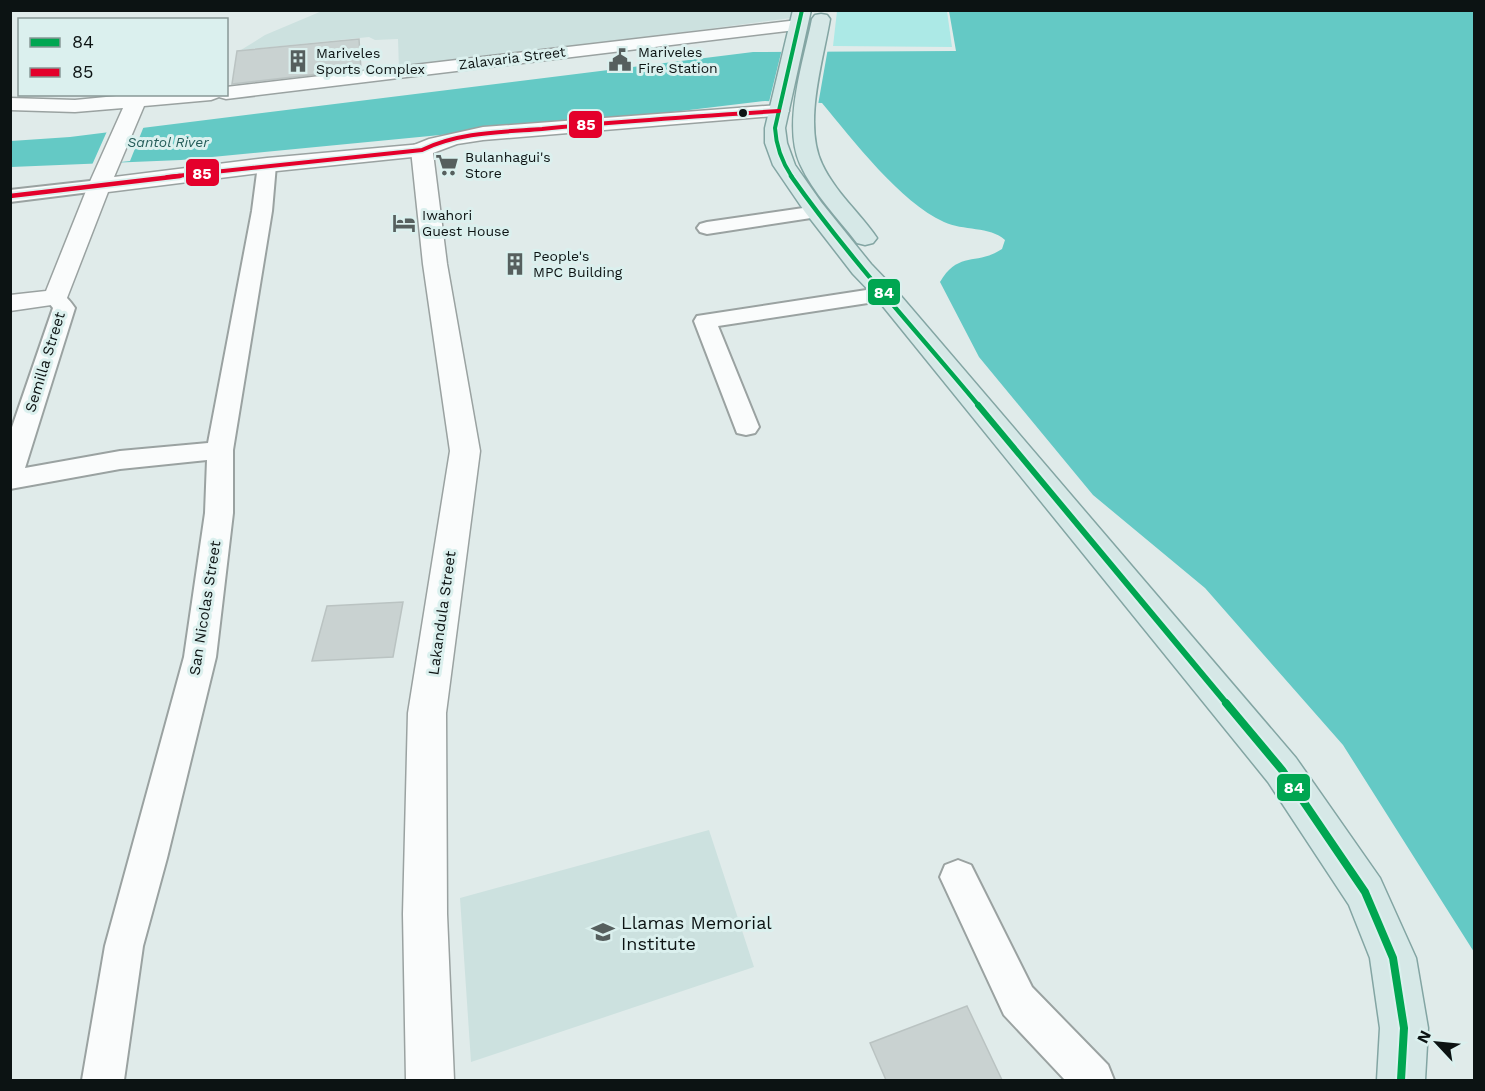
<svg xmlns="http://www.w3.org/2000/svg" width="1485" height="1091" font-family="'Work Sans',sans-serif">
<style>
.built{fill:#cce1df}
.green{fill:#ace9e6}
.water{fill:#64c9c5}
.pier{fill:#e0ebea}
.building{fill:#c9d2d1;stroke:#bac3c2;stroke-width:1.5}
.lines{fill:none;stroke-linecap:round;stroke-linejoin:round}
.minor-casing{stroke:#9aa2a1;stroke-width:4}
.tertiary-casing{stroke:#9aa2a1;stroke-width:3}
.secondary-casing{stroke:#9aa2a1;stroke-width:3}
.primary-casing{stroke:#83a5a3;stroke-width:3}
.minor{fill:#fafcfc;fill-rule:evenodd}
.tertiary{fill:#fafcfc;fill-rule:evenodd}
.secondary{fill:#fafcfc;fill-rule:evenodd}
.primary{fill:#d6e8e7;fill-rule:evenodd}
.bus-1-far3-casing{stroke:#dbf0ee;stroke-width:7}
.bus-1-far2-casing{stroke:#dbf0ee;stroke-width:8}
.bus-1-far1-casing{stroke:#dbf0ee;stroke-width:10}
.bus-1-casing{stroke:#dbf0ee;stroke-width:12}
.bus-2-far1-casing{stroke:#dbf0ee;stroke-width:7}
.bus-2-casing{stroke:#dbf0ee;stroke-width:8}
.bus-1-far3{stroke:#00a651;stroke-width:4}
.bus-1-far2{stroke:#00a651;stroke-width:4.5}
.bus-1-far1{stroke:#00a651;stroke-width:6}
.bus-1{stroke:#00a651;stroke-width:8}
.bus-2-far1{stroke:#e4002b;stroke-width:4}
.bus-2{stroke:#e4002b;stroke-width:4.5}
.bus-dot{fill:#0c1313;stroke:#dbf0ee;stroke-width:2}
.labels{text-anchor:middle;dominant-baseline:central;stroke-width:6;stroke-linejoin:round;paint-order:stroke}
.far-poi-label{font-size:14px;fill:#0c1313;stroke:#dbf0ee;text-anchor:start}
.far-street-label{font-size:14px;fill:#0c1313;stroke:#dbf0ee}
.far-water-label{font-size:14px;font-style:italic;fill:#255c59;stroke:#dbf0ee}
.street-label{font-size:15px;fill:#0c1313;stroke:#dbf0ee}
.near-poi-label{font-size:18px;fill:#0c1313;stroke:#dbf0ee;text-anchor:start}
.line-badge{stroke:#dbf0ee;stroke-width:2}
.badge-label{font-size:16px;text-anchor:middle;font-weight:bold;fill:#fff}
</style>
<rect width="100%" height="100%" fill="#e0ebea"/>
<path class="built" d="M 322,11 L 793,11 L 791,18 L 399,70 L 398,39 L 375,40 L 369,37 L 241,50 L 265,35 Z
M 709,830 L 754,967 L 471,1062 L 460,898 Z"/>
<path class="green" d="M 947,11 L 952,47 L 833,46 L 837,11 Z"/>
<path class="water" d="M 949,11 L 1474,11 L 1474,952 L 1343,745 L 1205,588 L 1093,495 L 979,357 L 940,282 C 959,250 977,266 1002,249 L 1005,240 C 990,226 963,231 944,222 C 900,202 853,140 822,103 L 765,101 L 656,114 L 181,160 L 11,167 L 11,141 L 70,137 L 753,52 L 956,51 Z"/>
<path class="pier" d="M 828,48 L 818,105 L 769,102 L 782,49 Z
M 144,126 L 130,161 L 92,165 L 108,129 Z"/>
<path class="building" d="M 359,39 L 361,69 L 232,84 L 237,51 Z
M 403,602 L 393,657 L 312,661 L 327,606 Z
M 967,1006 L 1002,1080 L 886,1080 L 870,1043 Z"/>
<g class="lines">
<g class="minor-casing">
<path id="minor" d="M 267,159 L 274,161 L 276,165 L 272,211 L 233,450 L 233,513 L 216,657 L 167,858 L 143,946 L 124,1080 L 82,1080 L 105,946 L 184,657 L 205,513 L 207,460 L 120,469 L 10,489 L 10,433 L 53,308 L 45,298 L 48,293 C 62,290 67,297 75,308 L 25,468 L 120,451 L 208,443 L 252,211 L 258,165 L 260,161 Z
M 99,180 L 106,182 L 109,186 L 106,190 L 10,202 L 10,190 Z
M 817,206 L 824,208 L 827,212 L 824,216 L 707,234 L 700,232 L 697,228 L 700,224 L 707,222 Z
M 886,287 L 894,289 L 897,294 L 894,299 L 718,326 L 759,427 L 755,433 L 746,435 L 737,433 L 694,321 L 697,316 Z
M 958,860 L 971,865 L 1032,987 L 1108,1065 L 1114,1080 L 1065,1080 L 1004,1015 L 940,877 L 945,865 Z"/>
</g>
<g class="tertiary-casing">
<path id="tertiary" d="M 798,20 L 804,21 L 807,25 L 804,29 L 226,99 L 219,97 L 211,100 L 144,106 L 114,177 L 267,158 L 422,144 L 430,145 L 433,150 L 430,155 L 422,156 L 267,172 L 108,192 L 65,303 L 10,311 L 10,295 L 46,291 L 88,186 L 123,108 L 75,112 L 10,110 L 10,98 L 75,100 L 137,94 L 226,94 L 226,87 Z"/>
</g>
<g class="secondary-casing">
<path id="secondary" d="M 779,105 L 786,107 L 789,111 L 786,115 L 483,140 L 457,144 L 433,153 L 447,264 L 480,451 L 446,713 L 447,914 L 454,1080 L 406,1080 L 403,914 L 408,713 L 450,451 L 423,264 L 411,150 L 414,145 L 429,139 L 483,127 Z"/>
</g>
<g class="primary-casing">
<path id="primary" d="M 793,10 L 811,10 L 785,128 L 787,143 L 795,165 L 821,202 L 871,264 L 895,289 L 1296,758 L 1380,878 L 1416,958 L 1428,1028 L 1425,1080 L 1377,1080 L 1380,1028 L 1370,958 L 1349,905 L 1268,782 L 877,299 L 853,274 L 805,212 L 773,165 L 765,143 L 765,128 Z
M 821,14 L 827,15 L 830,19 C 823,61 803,124 822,164 C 835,192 860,213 877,238 L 873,243 L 865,245 L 857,243 C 838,218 813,193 800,164 C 782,124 804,60 812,19 L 815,15 Z"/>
</g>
<use href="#minor" class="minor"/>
<use href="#tertiary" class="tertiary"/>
<use href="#secondary" class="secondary"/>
<use href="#primary" class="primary"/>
<g class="bus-1-far3-casing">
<path id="bus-1-far3" d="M 792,177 C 782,162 776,147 775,128 L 802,10"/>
</g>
<g class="bus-1-far2-casing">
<path id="bus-1-far2" d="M 791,176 C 848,257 916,330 979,406"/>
</g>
<g class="bus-1-far1-casing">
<path id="bus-1-far1" d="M 978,405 L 1227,704"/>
</g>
<g class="bus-1-casing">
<path id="bus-1" d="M 1226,703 L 1282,770 L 1365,892 L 1393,958 L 1404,1028 L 1401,1080"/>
</g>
<g class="bus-2-far1-casing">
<path id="bus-2-far1" d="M 167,177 L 422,150 C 458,132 503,132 542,129 C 621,121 700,116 779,111"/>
</g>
<g class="bus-2-casing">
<path id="bus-2" d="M 10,196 L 180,176"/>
</g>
<use href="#bus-1-far3" class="bus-1-far3"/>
<use href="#bus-1-far2" class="bus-1-far2"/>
<use href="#bus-1-far1" class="bus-1-far1"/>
<use href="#bus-1" class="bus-1"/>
<use href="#bus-2-far1" class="bus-2-far1"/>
<use href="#bus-2" class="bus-2"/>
</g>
<defs>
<g id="civic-bare" transform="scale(1.8)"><path d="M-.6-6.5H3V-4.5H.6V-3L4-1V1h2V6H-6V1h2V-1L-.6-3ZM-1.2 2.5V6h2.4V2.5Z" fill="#565f5e" stroke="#dbf0ee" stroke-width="2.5" paint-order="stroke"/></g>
<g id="building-bare" transform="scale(1.8)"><path d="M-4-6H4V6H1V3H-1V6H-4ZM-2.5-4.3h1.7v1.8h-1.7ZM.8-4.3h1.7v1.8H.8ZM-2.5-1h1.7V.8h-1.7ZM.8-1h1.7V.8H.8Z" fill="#565f5e" stroke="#dbf0ee" stroke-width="2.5" paint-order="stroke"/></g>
<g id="supermarket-bare" transform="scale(1.8)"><path d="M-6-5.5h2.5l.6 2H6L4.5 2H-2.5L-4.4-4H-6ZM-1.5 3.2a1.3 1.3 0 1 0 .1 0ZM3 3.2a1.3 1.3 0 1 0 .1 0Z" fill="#565f5e" stroke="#dbf0ee" stroke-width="2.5" paint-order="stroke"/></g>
<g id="hotel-bare" transform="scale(1.8)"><path d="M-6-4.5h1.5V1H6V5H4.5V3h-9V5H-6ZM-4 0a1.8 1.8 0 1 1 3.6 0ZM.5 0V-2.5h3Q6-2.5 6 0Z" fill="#565f5e" stroke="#dbf0ee" stroke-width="2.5" paint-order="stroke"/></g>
<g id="school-bare" transform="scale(1.8)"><path d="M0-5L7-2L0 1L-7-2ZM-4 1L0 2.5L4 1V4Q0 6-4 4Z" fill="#565f5e" stroke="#dbf0ee" stroke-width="2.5" paint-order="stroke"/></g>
</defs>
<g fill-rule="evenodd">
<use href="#civic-bare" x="620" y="60"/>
<use href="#building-bare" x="298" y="61"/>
<use href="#supermarket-bare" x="447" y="165"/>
<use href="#hotel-bare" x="404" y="223"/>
<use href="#building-bare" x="515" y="264"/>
<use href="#school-bare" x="603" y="932"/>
</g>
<circle class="bus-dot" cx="743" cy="113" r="5"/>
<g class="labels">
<g class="far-poi-label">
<text x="638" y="52">Mariveles<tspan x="638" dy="16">Fire Station</tspan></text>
<text x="316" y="53">Mariveles<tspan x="316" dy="16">Sports Complex</tspan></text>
<text x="465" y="157">Bulanhagui's<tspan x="465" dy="16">Store</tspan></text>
<text x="422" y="215">Iwahori<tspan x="422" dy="16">Guest House</tspan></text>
<text x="533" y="256">People's<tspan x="533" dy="16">MPC Building</tspan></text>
</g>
<g class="far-street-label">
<text transform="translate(512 58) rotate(-7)">Zalavaria Street</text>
</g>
<g class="far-water-label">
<text x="168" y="142">Santol River</text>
</g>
<g class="street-label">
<text transform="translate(45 362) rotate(-73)">Semilla Street</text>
<text transform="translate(205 608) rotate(-81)">San Nicolas Street</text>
<text transform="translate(442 613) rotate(-82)">Lakandula Street</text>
</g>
<g class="near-poi-label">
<text x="621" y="922">Llamas Memorial<tspan x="621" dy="21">Institute</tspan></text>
</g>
</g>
<g class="line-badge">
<rect x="568" y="110" width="35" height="29" rx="6" fill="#e4002b"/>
<rect x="185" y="158" width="35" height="29" rx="6" fill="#e4002b"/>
<rect x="867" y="278" width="34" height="28" rx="6" fill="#00a651"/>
<rect x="1276" y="773" width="35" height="29" rx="6" fill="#00a651"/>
</g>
<g class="badge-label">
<text x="586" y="130">85</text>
<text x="202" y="179">85</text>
<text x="884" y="298">84</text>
<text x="1294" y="793">84</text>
</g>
<rect width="1485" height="1091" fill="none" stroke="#0c1313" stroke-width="24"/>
<rect x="18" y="18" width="210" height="78" fill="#dbf0ee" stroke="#889896" stroke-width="1.5"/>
<rect x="30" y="38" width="30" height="9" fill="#00a651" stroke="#889896" stroke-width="1.5"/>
<text x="72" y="48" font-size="18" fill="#0c1313">84</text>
<rect x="30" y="68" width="30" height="9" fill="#e4002b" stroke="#889896" stroke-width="1.5"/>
<text x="72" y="78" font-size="18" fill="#0c1313">85</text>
<g transform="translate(1437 1043) rotate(296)" stroke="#dbf0ee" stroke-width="4.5" paint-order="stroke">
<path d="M0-4.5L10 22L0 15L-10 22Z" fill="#0c1313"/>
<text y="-9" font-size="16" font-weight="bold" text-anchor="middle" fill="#0c1313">N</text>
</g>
</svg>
